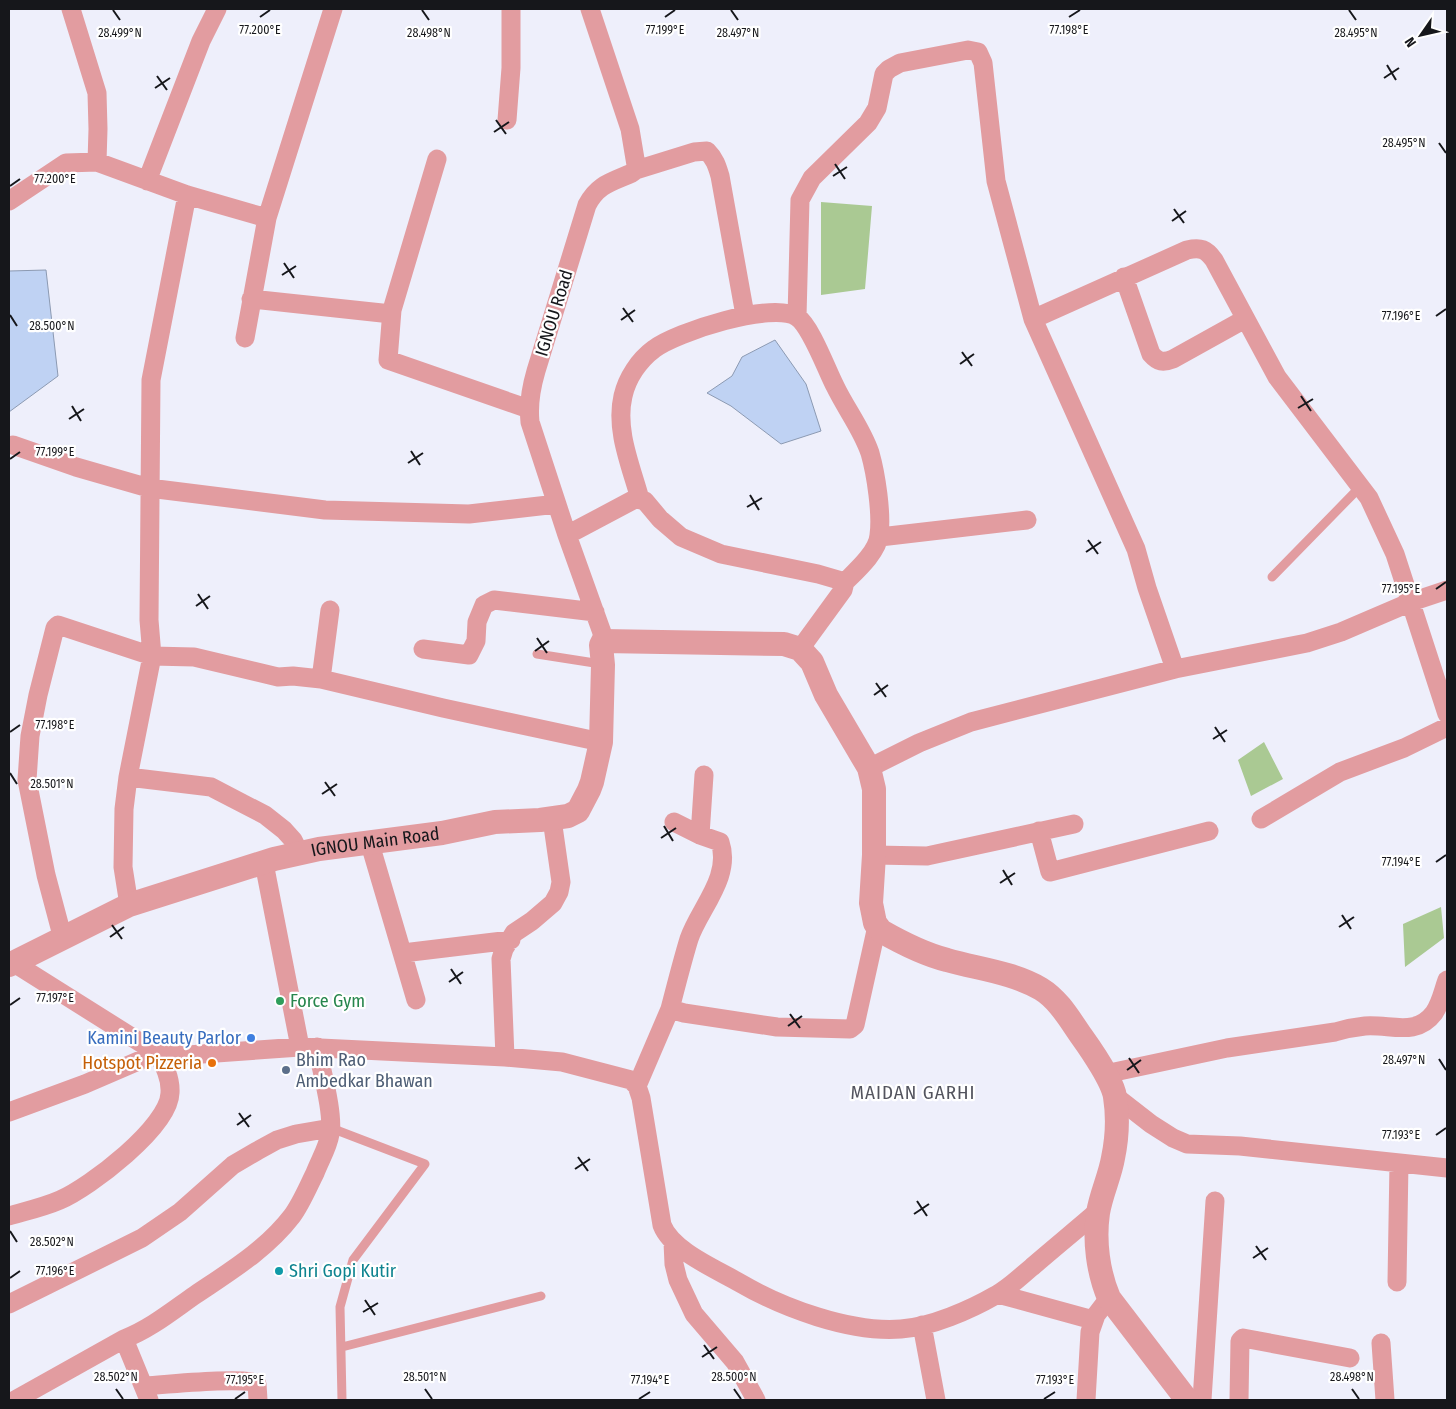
<svg xmlns="http://www.w3.org/2000/svg" width="1456" height="1409" font-family="'Fira Sans Condensed',sans-serif">
<style>
.green{fill:#aac993}
.water{fill:#bfd2f3;stroke:#8c9ab2}
.lines{fill:none;stroke-linecap:round;stroke-linejoin:round}
.service{stroke:#e29ca0;stroke-width:9}
.minor{stroke:#e29ca0;stroke-width:19}
.tertiary{stroke:#e29ca0;stroke-width:24}
.ticks{fill:none;stroke:#16171b;stroke-width:2}
.leisure-dot{fill:#2e9e5b;stroke:#fff;stroke-width:2}
.shop-dot{fill:#3f7fe0;stroke:#fff;stroke-width:2}
.food-dot{fill:#e8710a;stroke:#fff;stroke-width:2}
.service-dot{fill:#5c6f8a;stroke:#fff;stroke-width:2}
.culture-dot{fill:#0f9aa8;stroke:#fff;stroke-width:2}
.labels{text-anchor:middle;dominant-baseline:central;stroke-width:4.5;stroke-linejoin:round;paint-order:stroke}
.street-label{font-size:18px;fill:#16171b;stroke:#fff}
.leisure-label{font-size:18px;fill:#27864d;stroke:#fff;text-anchor:start}
.shop-label{font-size:18px;fill:#366cbe;stroke:#fff;text-anchor:end}
.service-label{font-size:18px;fill:#4e5e75;stroke:#fff;text-anchor:start}
.food-label{font-size:18px;fill:#c56008;stroke:#fff;text-anchor:end}
.culture-label{font-size:18px;fill:#0d838f;stroke:#fff;text-anchor:start}
.neighbourhood-label{font-size:19px;letter-spacing:1px;fill:#53545e;stroke:#fff}
.ticks-label{font-size:12px;text-anchor:middle;fill:#16171b;stroke:#fff;stroke-width:4.5;stroke-linejoin:round;paint-order:stroke}
</style>
<rect width="100%" height="100%" fill="#eeeffb"/>
<path class="green" d="M 821,202 L 872,206 L 865,289 L 821,295 Z
M 1264,742 L 1283,779 L 1251,796 L 1238,760 Z
M 1441,907 L 1444,938 L 1405,967 L 1403,924 Z"/>
<path class="water" d="M 46,270 L 58,376 L 9,412 L 9,271 Z
M 775,340 L 806,384 L 821,431 L 781,444 L 731,406 L 707,393 L 732,376 L 742,357 Z"/>
<g class="lines">
<path class="service" d="M 1272,577 L 1360,487
M 537,654 L 601,664
M 331,1128 L 425,1164 L 353,1260 L 340,1307 L 342,1400
M 342,1347 L 541,1296"/>
<path class="minor" d="M 71,9 L 97,93 L 98,129 L 97,162
M 590,9 L 630,129 L 636,165 L 636,170 L 632,173 C 612,182 598,184 587,205 L 536,371 C 531,388 528,403 530,422 L 567,535 L 605,641
M 507,120 L 511,68 L 511,9
M 636,170 L 694,152 L 707,151 C 715,159 717,166 720,176 L 745,315
M 147,181 L 201,41 L 217,9
M 9,201 L 66,163 L 97,162 L 187,195 L 267,218
M 1124,277 L 1151,354 C 1158,362 1163,363 1173,359 L 1245,319
M 251,299 L 382,313 L 388,313 L 392,310 L 437,159
M 392,310 L 388,360 L 529,409
M 797,317 L 800,200 L 812,178 L 868,123 L 877,108 L 884,74 L 889,69 L 900,63 L 968,50 L 978,52 L 983,63 L 996,181 L 1033,319 L 1136,549 L 1147,588 L 1175,669 L 971,722 L 919,743 L 869,768
M 1033,319 L 1187,250 C 1201,247 1206,249 1214,260 L 1277,377 L 1369,498 L 1395,554 L 1447,714
M 245,338 L 267,218 L 333,9
M 13,445 L 76,467 L 149,488 L 325,510 L 469,514 L 557,504
M 640,499 C 631,466 615,430 623,396 C 627,378 639,360 654,349 C 676,332 773,301 797,317 C 811,326 827,371 835,386 C 846,409 862,429 870,453 C 876,474 882,514 879,535 C 878,552 855,572 844,583
M 567,535 L 633,500 L 638,499 L 645,501 L 660,519 L 681,537 L 721,554 L 818,574 L 842,581 L 844,586 L 843,590 L 800,649
M 880,537 L 1027,520
M 423,649 L 469,655 L 476,641 L 477,622 L 484,605 L 494,600 L 595,612
M 1175,669 L 1307,643 L 1341,632 L 1411,602 L 1447,590
M 321,679 L 330,610
M 128,777 L 211,787 L 265,815 L 284,830 L 293,840 L 300,854
M 1261,819 L 1340,772 L 1404,748 L 1447,727
M 1039,831 L 1050,872 L 1209,831
M 700,835 L 704,775
M 370,844 L 416,1000
M 874,855 L 927,856 L 1074,824
M 264,863 L 300,1047
M 129,905 L 123,867 L 124,809 L 128,777 L 152,656 L 149,620 L 151,380 L 187,195
M 63,939 L 46,875 L 27,780 L 30,736 L 38,695 L 55,628 L 58,625 L 152,656 L 194,657 L 278,677 L 293,676 L 321,679 L 443,708 L 601,742
M 403,953 L 511,940
M 14,963 L 157,1053 L 170,1055 L 188,1055 L 300,1047 L 505,1057 L 562,1062 L 631,1080 L 637,1086 L 641,1098 L 662,1225 C 672,1251 716,1269 740,1283 C 783,1308 850,1333 901,1329 C 931,1327 970,1310 996,1295 C 1009,1288 1021,1276 1032,1267 C 1054,1248 1076,1230 1098,1211
M 670,1009 C 676,986 682,962 689,939 C 699,909 732,877 720,842 L 700,835 L 674,822
M 505,1057 L 501,959 L 504,949 L 514,933 L 532,921 L 553,903 L 559,892 L 561,882 L 552,819
M 1105,1074 L 1227,1048 L 1335,1032 C 1345,1029 1355,1027 1365,1026 C 1391,1024 1416,1037 1434,1013 C 1441,1003 1443,991 1447,980
M 637,1086 L 670,1009 L 684,1013 L 777,1027 L 850,1029 L 855,1025 L 877,926
M 1115,1096 L 1151,1124 L 1173,1138 L 1187,1144 L 1240,1146 L 1447,1168
M 9,1112 L 85,1084 L 157,1053 C 164,1065 171,1078 170,1093 C 169,1127 90,1187 60,1200 C 44,1207 26,1211 9,1216
M 673,1242 L 674,1264 L 678,1280 L 694,1314 L 735,1362 L 756,1400
M 1397,1282 L 1399,1163
M 998,1294 L 1093,1320
M 9,1304 L 142,1238 L 180,1212 L 233,1165 L 257,1151 L 277,1140 L 296,1134 L 331,1128
M 922,1325 L 936,1400
M 1381,1343 L 1385,1400
M 144,1386 C 161,1385 249,1376 257,1384 L 258,1400
M 15,1400 L 124,1339
M 149,1400 L 124,1339 C 150,1329 172,1311 195,1295 C 229,1272 266,1250 292,1216 C 301,1204 308,1187 315,1173 C 320,1160 328,1147 330,1134 C 334,1114 321,1069 317,1047
M 1086,1400 L 1090,1332 L 1096,1315 L 1109,1298
M 1202,1400 L 1215,1201
M 1239,1400 L 1240,1341 L 1243,1338 L 1350,1358"/>
<path class="tertiary" id="s1" d="M 9,965 L 129,905 L 274,859 L 319,849 L 442,833 L 495,822 L 540,820 L 568,816 L 578,811 L 589,790 L 592,782 L 601,742 L 603,665 L 601,645 L 603,641 L 784,644 L 800,649 L 812,662 L 826,695 L 869,768 L 874,789 L 874,855 L 871,903 L 875,923 L 881,931 C 902,943 923,954 947,960 C 978,969 1012,972 1041,989 C 1059,1000 1070,1020 1082,1037 C 1092,1051 1113,1082 1115,1097 C 1118,1116 1117,1139 1113,1158 C 1110,1176 1101,1194 1098,1213 C 1094,1241 1098,1272 1109,1298 L 1187,1400"/>
</g>
<path class="ticks" d="M 113,10 L 120,20M 422,10 L 429,20M 731,10 L 738,20M 1349,10 L 1356,20M 260,17 L 270,10M 665,17 L 675,10M 1069,17 L 1080,10M 1387,65 L 1396,80M 157,76 L 167,90M 1384,78 L 1399,68M 155,88 L 170,78M 496,120 L 506,134M 494,132 L 509,122M 1439,143 L 1446,153M 835,164 L 845,179M 833,176 L 847,167M 10,186 L 20,179M 1174,209 L 1184,223M 1172,221 L 1186,211M 284,263 L 294,278M 282,275 L 296,266M 623,308 L 633,322M 10,315 L 17,326M 1436,316 L 1446,309M 621,320 L 635,310M 962,352 L 972,366M 960,364 L 974,354M 1301,396 L 1311,411M 72,406 L 81,421M 1298,408 L 1313,399M 69,419 L 84,409M 411,451 L 420,465M 10,459 L 20,452M 408,463 L 423,453M 750,495 L 759,510M 747,507 L 762,498M 1088,540 L 1098,554M 1086,552 L 1101,542M 1436,589 L 1446,582M 198,594 L 208,609M 196,606 L 210,596M 537,638 L 547,653M 535,651 L 549,641M 876,683 L 886,697M 874,695 L 888,685M 1215,727 L 1225,742M 10,732 L 20,725M 1213,739 L 1227,730M 10,773 L 17,784M 325,782 L 335,796M 322,794 L 337,784M 664,826 L 673,841M 661,838 L 676,828M 1436,862 L 1446,855M 1003,870 L 1012,885M 1000,883 L 1015,873M 1342,915 L 1351,929M 112,925 L 122,939M 1339,927 L 1354,917M 110,937 L 124,927M 451,969 L 461,984M 449,982 L 463,972M 10,1005 L 20,998M 790,1014 L 800,1028M 788,1026 L 802,1016M 1129,1058 L 1139,1073M 1439,1059 L 1446,1070M 1127,1070 L 1141,1060M 239,1113 L 249,1127M 237,1125 L 251,1115M 1436,1135 L 1446,1128M 578,1157 L 588,1171M 575,1169 L 590,1159M 917,1201 L 927,1216M 914,1214 L 929,1204M 10,1231 L 17,1242M 1256,1246 L 1266,1260M 1253,1258 L 1268,1248M 10,1278 L 20,1271M 365,1300 L 375,1315M 363,1312 L 378,1303M 704,1345 L 714,1359M 702,1357 L 717,1347M 116,1389 L 123,1399M 425,1389 L 432,1399M 734,1389 L 741,1399M 1352,1389 L 1359,1399M 235,1399 L 245,1392M 639,1399 L 650,1392M 1044,1399 L 1055,1392"/>
<circle class="leisure-dot" cx="280" cy="1001" r="5"/>
<circle class="shop-dot" cx="251" cy="1038" r="5"/>
<circle class="food-dot" cx="212" cy="1063" r="5"/>
<circle class="service-dot" cx="286" cy="1070" r="5"/>
<circle class="culture-dot" cx="279" cy="1271" r="5"/>
<g class="labels">
<g class="street-label">
<text transform="translate(554 313) rotate(-73)">IGNOU Road</text>
<text stroke="none"><textPath href="#s1" startOffset="389">IGNOU Main Road</textPath></text>
</g>
<g class="leisure-label">
<text x="290" y="1001">Force Gym</text>
</g>
<g class="shop-label">
<text x="241" y="1038">Kamini Beauty Parlor</text>
</g>
<g class="service-label">
<text x="296" y="1060">Bhim Rao<tspan x="296" dy="21">Ambedkar Bhawan</tspan></text>
</g>
<g class="food-label">
<text x="202" y="1063">Hotspot Pizzeria</text>
</g>
<g class="culture-label">
<text x="289" y="1271">Shri Gopi Kutir</text>
</g>
<g class="neighbourhood-label">
<text x="913" y="1092">MAIDAN GARHI</text>
</g>
</g>
<g class="ticks-label">
<text x="260" y="34">77.200°E</text>
<text x="665" y="34">77.199°E</text>
<text x="1069" y="34">77.198°E</text>
<text x="120" y="37">28.499°N</text>
<text x="429" y="37">28.498°N</text>
<text x="738" y="37">28.497°N</text>
<text x="1356" y="37">28.495°N</text>
<text x="1404" y="147">28.495°N</text>
<text x="55" y="183">77.200°E</text>
<text x="1401" y="320">77.196°E</text>
<text x="52" y="330">28.500°N</text>
<text x="55" y="456">77.199°E</text>
<text x="1401" y="593">77.195°E</text>
<text x="55" y="729">77.198°E</text>
<text x="52" y="788">28.501°N</text>
<text x="1401" y="866">77.194°E</text>
<text x="55" y="1002">77.197°E</text>
<text x="1404" y="1064">28.497°N</text>
<text x="1401" y="1139">77.193°E</text>
<text x="52" y="1246">28.502°N</text>
<text x="55" y="1275">77.196°E</text>
<text x="116" y="1381">28.502°N</text>
<text x="425" y="1381">28.501°N</text>
<text x="734" y="1381">28.500°N</text>
<text x="1352" y="1381">28.498°N</text>
<text x="245" y="1384">77.195°E</text>
<text x="650" y="1384">77.194°E</text>
<text x="1055" y="1384">77.193°E</text>
</g>
<rect width="1456" height="1409" fill="none" stroke="#16171b" stroke-width="20"/>
<g transform="translate(1421 35) rotate(236)" stroke="#ffffff" stroke-width="4" paint-order="stroke">
<path d="M0-4L9 19L0 12L-9 19Z" fill="#16171b"/>
<text y="-8" font-size="14" font-weight="bold" text-anchor="middle" fill="#16171b">N</text>
</g>
</svg>
